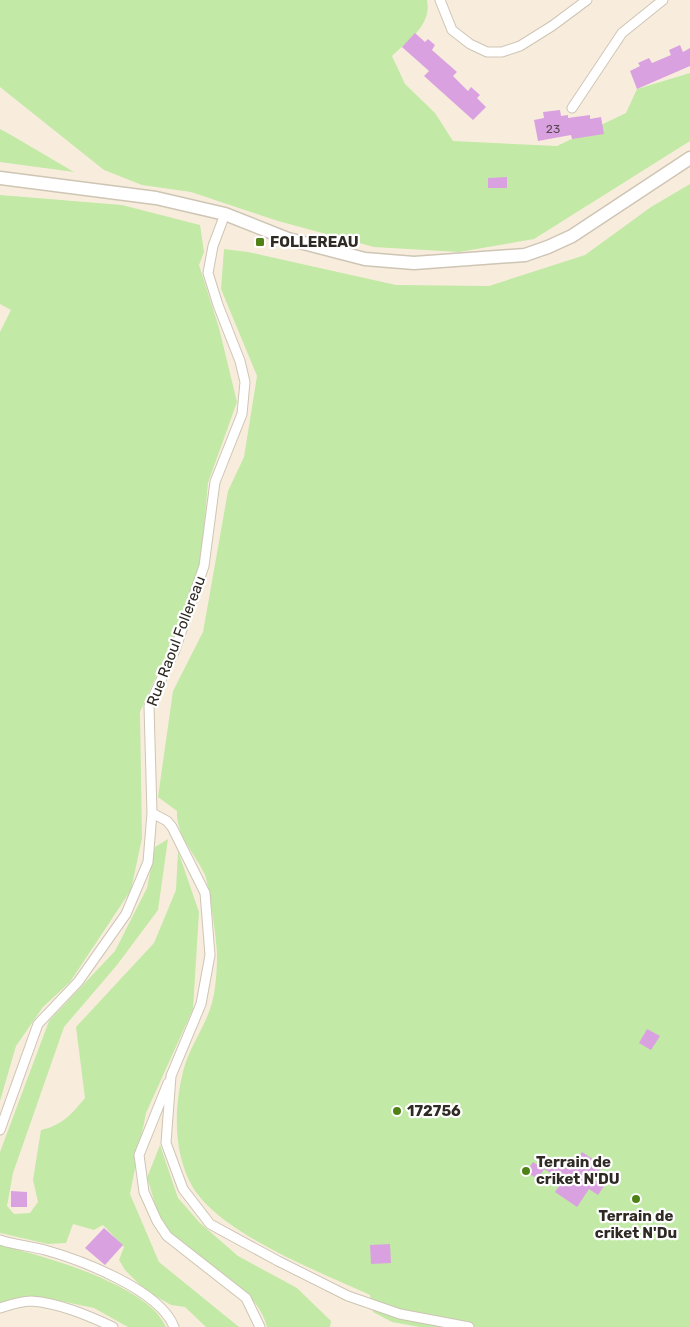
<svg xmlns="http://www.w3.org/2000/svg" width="690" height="1327" font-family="Rubik,sans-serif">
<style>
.green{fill:#c2e9a6}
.building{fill:#daa1e1}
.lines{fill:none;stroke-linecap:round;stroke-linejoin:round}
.street-casing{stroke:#cec5b4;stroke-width:11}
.secondary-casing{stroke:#cec5b4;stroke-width:15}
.street{stroke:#fff;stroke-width:9}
.secondary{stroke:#fff;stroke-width:12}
.poi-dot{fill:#4f8216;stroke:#fff;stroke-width:2}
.labels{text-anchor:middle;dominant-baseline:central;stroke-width:4.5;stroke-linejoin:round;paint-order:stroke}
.number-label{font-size:12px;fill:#5a4853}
.poi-label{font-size:15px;font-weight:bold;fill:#2f2b24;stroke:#fff;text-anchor:start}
.street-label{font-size:15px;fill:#2f2b24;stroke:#fff}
</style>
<rect width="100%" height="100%" fill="#f8eddd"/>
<path class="green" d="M 0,0 L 427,0 C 432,25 409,40 392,56 L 405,84 L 435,113 L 453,141 L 557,146 L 626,113 L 637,89 L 690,73 L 690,141 L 534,239 L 459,252 L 374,247 L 278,221 L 191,192 L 142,185 L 104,170 L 0,87 Z
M 0,129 L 11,135 L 74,172 L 0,162 Z
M 690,184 L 690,1327 L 420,1327 L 392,1322 L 373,1312 L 370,1295 C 320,1272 220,1234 192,1186 C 173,1152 174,1108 183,1072 C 188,1049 204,1029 211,1006 C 216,991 217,969 217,954 C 217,941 209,886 205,875 C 195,853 176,836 177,811 L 158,797 L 173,691 L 203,632 L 228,491 L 244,457 L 257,376 L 221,289 L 224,249 L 248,252 L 396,285 L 489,286 L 585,255 L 651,207 Z
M 0,195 L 122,205 L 200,225 L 204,252 L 199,265 L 219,328 L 237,402 L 208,483 L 199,582 L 140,712 L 142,838 L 131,890 L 70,982 L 43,1007 L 16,1046 L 0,1101 L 0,332 L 11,310 L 0,304 Z
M 168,839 L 158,910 L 117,965 L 64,1027 L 13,1173 L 7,1206 L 14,1214 L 30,1213 L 38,1202 L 33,1180 L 41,1130 C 62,1125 71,1115 85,1098 L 76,1027 L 154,943 L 176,890 L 178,851 L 199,912 L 193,1009 L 146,1113 L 130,1194 L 159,1262 L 239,1327 L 206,1327 L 185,1307 L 171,1305 L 145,1290 L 125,1270 L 119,1260 L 124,1247 L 103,1225 L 94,1230 L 73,1224 L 66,1243 L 48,1244 L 0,1233 L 0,1152 L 49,1021 L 115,951 L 147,888 L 155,847 Z
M 160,1145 L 178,1198 L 200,1223 L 238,1256 L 297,1288 L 331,1321 L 330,1327 L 267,1327 C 256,1283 194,1261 166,1229 C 158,1219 152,1191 147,1178 Z
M 0,1245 C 44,1256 123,1279 155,1311 C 160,1316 163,1322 166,1327 L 128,1327 L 94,1308 L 46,1298 L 13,1299 L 0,1306 Z"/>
<path class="building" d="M 415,33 L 425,42 L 428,39 L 435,45 L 432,50 L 457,72 L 453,76 L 468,91 L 471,87 L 480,95 L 477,98 L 486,107 L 473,120 L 424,76 L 429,71 L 402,47 Z
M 680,45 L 683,52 L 690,48 L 690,66 L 637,89 L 630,71 L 640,66 L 638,63 L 649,58 L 652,63 L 671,55 L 669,50 Z
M 560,110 L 561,116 L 568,115 L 568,118 L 590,115 L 590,119 L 601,117 L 604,134 L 572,139 L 571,135 L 538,141 L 534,120 L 544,118 L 543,112 Z
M 507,177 L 507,188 L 488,188 L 488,178 Z
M 647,1029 L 660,1036 L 651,1050 L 639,1043 Z
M 582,1152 L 603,1166 L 594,1179 L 604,1186 L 598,1195 L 589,1189 L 577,1207 L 555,1192 L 563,1180 L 544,1169 L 551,1158 L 570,1170 Z
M 533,1162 L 544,1169 L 538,1179 L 526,1172 Z
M 11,1191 L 27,1192 L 27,1207 L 11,1207 Z
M 104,1228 L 123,1245 L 105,1265 L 85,1248 Z
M 390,1244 L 391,1263 L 371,1264 L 370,1245 Z"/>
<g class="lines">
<g class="street-casing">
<path id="street" d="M 440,0 L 452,30 L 470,44 L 487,52 L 502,52 L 520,46 L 552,26 L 587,0
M 572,108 L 622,33 L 663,0
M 152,813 L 167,821 L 172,827 L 205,893 L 210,955 L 201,1004 L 171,1076 L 166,1143 L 183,1189 L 210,1224 L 278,1261 L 348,1296 L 400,1314 L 469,1327
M 168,1083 L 139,1155 L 144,1192 L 157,1221 L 167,1236 L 246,1298 L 260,1327
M 0,1130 L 38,1024 L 78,982 L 126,914 L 148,862 L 152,813 L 149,706 L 175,650 L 204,566 L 215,482 L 242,414 L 245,382 L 240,361 L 218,305 L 208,273 L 213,246 L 225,214
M 0,1240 C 15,1245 30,1246 45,1250 C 81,1260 160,1290 174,1327
M 0,1308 C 9,1305 21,1301 31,1301 C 59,1303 87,1315 113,1327"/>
</g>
<g class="secondary-casing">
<path id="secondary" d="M 0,178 L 156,198 L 225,214 L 288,239 L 365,259 L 414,263 L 525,255 L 548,247 L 572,236 L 690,158"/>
</g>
<use href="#street" class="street"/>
<use href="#secondary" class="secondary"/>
</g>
<g class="poi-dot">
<rect x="255" y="237" width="10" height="10" rx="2.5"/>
<circle cx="397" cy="1111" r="5"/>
<circle cx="526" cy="1171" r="5"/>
<circle cx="636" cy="1199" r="5"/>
</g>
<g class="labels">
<g class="number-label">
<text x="553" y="129">23</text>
</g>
<g class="poi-label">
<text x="270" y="242">FOLLEREAU</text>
<text x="407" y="1111">172756</text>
<text x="536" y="1162">Terrain de<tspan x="536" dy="17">criket N'DU</tspan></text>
<text x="636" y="1216" text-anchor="middle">Terrain de<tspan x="636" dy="17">criket N'Du</tspan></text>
</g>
<g class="street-label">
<text transform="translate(176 641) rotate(-69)">Rue Raoul Follereau</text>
</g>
</g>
</svg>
